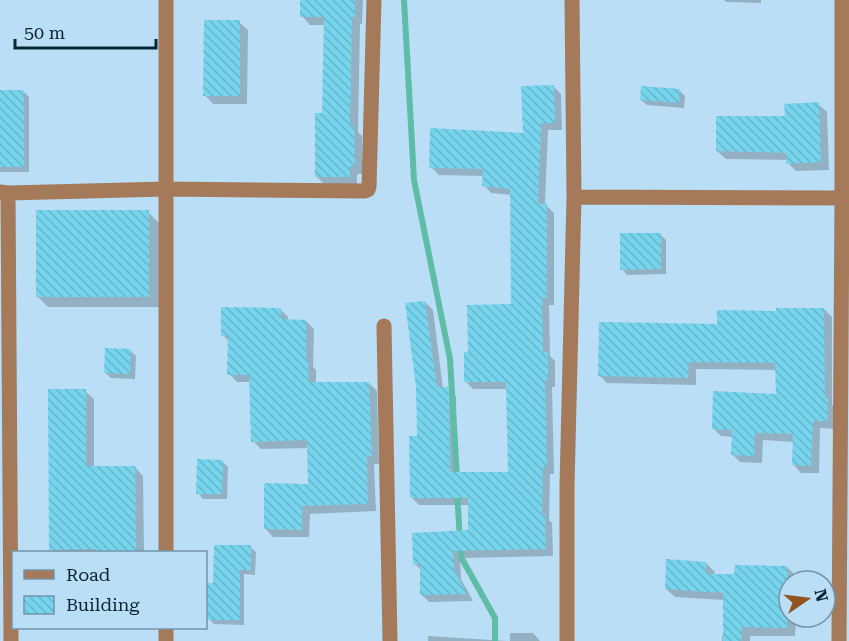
<svg xmlns="http://www.w3.org/2000/svg" width="849" height="641" font-family="'Roboto Serif',serif">
<style>
.shadow{fill:#0003}
.lines{fill:none;stroke-linecap:round;stroke-linejoin:round}
.stream{stroke:#5fbca7;stroke-width:6}
.building{fill:url(#building-back-hatch)}
.minor{stroke:#a57a5b;stroke-width:15}
</style>
<defs>
<pattern id="building-back-hatch" width="6" height="6" patternUnits="userSpaceOnUse" patternTransform="scale(1.5)"><rect width="6" height="6" fill="#77d4ed"/><path d="M-1 5l2 2M0 0l6 6M5-1l2 2" fill="none" stroke="#66b6cc"/></pattern>
</defs>
<rect width="100%" height="100%" fill="#badef6"/>
<path class="shadow" d="M 302,0 L 363,0 L 362,24 L 360,24 L 358,132 L 362,136 L 363,174 L 357,174 L 357,185 L 325,185 L 317,177 L 324,115 L 325,25 L 310,25 L 302,16 Z
M 724,0 L 761,0 L 761,3 L 726,2 Z
M 239,22 L 248,30 L 247,104 L 213,104 L 205,95 Z
M 553,86 L 561,94 L 562,130 L 548,130 L 545,204 L 554,213 L 554,305 L 549,305 L 550,356 L 555,361 L 555,387 L 552,387 L 554,474 L 550,474 L 549,520 L 552,523 L 553,556 L 460,558 L 461,579 L 473,601 L 429,602 L 421,594 L 421,570 L 415,564 L 470,532 L 469,505 L 419,505 L 411,497 L 418,437 L 425,302 L 433,310 L 443,389 L 448,389 L 456,396 L 457,474 L 510,474 L 508,389 L 473,389 L 465,381 L 469,354 L 512,306 L 512,195 L 491,193 L 484,185 L 484,176 L 439,175 L 431,167 L 524,135 Z
M 679,90 L 685,96 L 684,108 L 647,105 L 641,100 Z
M 0,92 L 24,92 L 29,97 L 29,172 L 0,172 Z
M 818,104 L 827,112 L 829,170 L 796,171 L 788,163 L 788,160 L 726,159 L 717,151 L 786,117 Z
M 148,212 L 159,223 L 159,307 L 48,307 L 37,296 Z
M 660,234 L 666,240 L 666,274 L 627,275 L 622,269 Z
M 280,309 L 288,317 L 288,321 L 306,321 L 314,329 L 313,367 L 316,370 L 316,384 L 369,383 L 377,391 L 379,464 L 374,464 L 376,511 L 310,514 L 309,537 L 273,537 L 265,528 L 310,486 L 309,448 L 261,449 L 253,441 L 250,382 L 237,382 L 229,374 L 229,342 L 223,335 Z
M 824,309 L 832,317 L 832,405 L 835,408 L 834,429 L 820,428 L 819,473 L 801,473 L 793,464 L 794,442 L 763,440 L 762,463 L 740,462 L 732,454 L 733,437 L 721,436 L 713,428 L 777,396 L 777,370 L 696,369 L 696,385 L 607,383 L 599,375 L 718,326 L 777,312 Z
M 130,350 L 136,356 L 135,379 L 111,378 L 105,373 Z
M 85,391 L 94,399 L 94,468 L 135,467 L 143,476 L 144,552 L 54,552 L 51,549 Z
M 222,461 L 228,467 L 227,499 L 203,499 L 198,493 Z
M 250,547 L 256,552 L 255,575 L 244,574 L 244,625 L 214,624 L 209,619 L 215,584 Z
M 706,563 L 715,572 L 714,576 L 736,576 L 787,567 L 796,576 L 796,581 L 789,581 L 789,617 L 796,617 L 795,636 L 750,636 L 750,641 L 722,641 L 722,636 L 724,636 L 724,600 L 675,597 L 666,589 Z
M 510,633 L 533,633 L 540,641 L 510,641 Z
M 428,636 L 507,641 L 428,641 Z"/>
<g class="lines">
<path class="stream" d="M 404,0 L 414,180 L 450,359 L 457,478
M 457,492 L 461,557 L 495,618 L 495,641"/>
</g>
<path class="building" d="M 300,0 L 355,0 L 355,17 L 352,17 L 350,126 L 354,126 L 355,166 L 350,166 L 350,177 L 315,177 L 315,113 L 322,113 L 324,17 L 300,17 Z
M 204,20 L 240,20 L 240,96 L 203,96 Z
M 554,85 L 555,123 L 541,123 L 538,204 L 547,204 L 547,298 L 542,298 L 543,352 L 548,352 L 548,380 L 545,380 L 547,466 L 543,467 L 542,514 L 545,514 L 546,549 L 453,551 L 454,570 L 467,594 L 420,595 L 420,564 L 413,565 L 412,533 L 468,530 L 468,498 L 410,498 L 409,436 L 417,436 L 416,387 L 405,303 L 425,301 L 437,387 L 449,387 L 450,472 L 508,472 L 506,382 L 464,382 L 464,352 L 468,352 L 467,305 L 511,304 L 510,189 L 482,186 L 483,169 L 429,168 L 430,128 L 523,133 L 521,86 Z
M 641,86 L 680,89 L 679,103 L 640,100 Z
M 0,90 L 24,90 L 24,167 L 0,167 Z
M 819,102 L 821,162 L 786,164 L 786,153 L 716,151 L 716,116 L 785,116 L 784,104 Z
M 36,210 L 149,210 L 149,297 L 36,297 Z
M 620,233 L 661,233 L 661,269 L 620,270 Z
M 221,307 L 281,308 L 281,319 L 306,320 L 306,360 L 308,360 L 308,382 L 369,382 L 372,456 L 367,456 L 368,504 L 302,506 L 302,530 L 264,529 L 264,483 L 308,484 L 307,440 L 251,442 L 249,375 L 227,375 L 228,335 L 221,336 Z
M 776,308 L 824,308 L 825,398 L 828,398 L 827,421 L 813,421 L 811,466 L 792,465 L 793,434 L 755,433 L 754,456 L 731,455 L 732,430 L 712,429 L 713,391 L 776,394 L 775,363 L 689,362 L 688,378 L 598,376 L 599,322 L 717,324 L 717,310 L 776,311 Z
M 105,348 L 131,349 L 130,374 L 104,373 Z
M 48,389 L 86,389 L 86,466 L 135,466 L 136,551 L 96,552 L 96,549 L 49,550 Z
M 197,459 L 223,460 L 222,494 L 196,494 Z
M 214,545 L 251,545 L 251,570 L 240,570 L 240,620 L 207,620 L 206,583 L 213,583 Z
M 666,559 L 706,562 L 706,574 L 734,574 L 735,565 L 787,566 L 789,606 L 787,608 L 787,628 L 742,627 L 741,641 L 723,641 L 723,593 L 665,589 Z"/>
<g class="lines">
<path class="minor" d="M 572,0 L 574,197
M 0,192 L 8,193 L 11,641
M 8,193 L 166,189 L 365,191 L 368,190 L 369,187 L 374,0
M 384,326 L 390,641
M 166,552 L 166,0
M 166,641 L 166,628
M 567,641 L 567,486 L 574,197 L 849,198
M 839,641 L 842,198 L 842,0"/>
</g>
<rect x="12" y="551" width="195" height="78" fill="#badef6" stroke="#7494a8" stroke-width="1.5"/>
<rect x="24" y="570" width="30" height="9" fill="#a57a5b" stroke="#7494a8" stroke-width="1.5"/>
<text x="66" y="581" font-size="18" fill="#0a2432">Road</text>
<rect x="24" y="596" width="30" height="18" fill="url(#building-back-hatch)" stroke="#7494a8" stroke-width="1.5"/>
<text x="66" y="611" font-size="18" fill="#0a2432">Building</text>
<g transform="translate(807 599) rotate(76)"><circle r="28" fill="#badef6" stroke="#7494a8" stroke-width="1.5"/>
<path d="M0-4.5L10 22L0 15L-10 22Z" fill="#94541d"/>
<text y="-9" font-size="16" font-weight="bold" text-anchor="middle" fill="#0a2432">N</text>
</g>
<path d="M15 39v9h141v-9" fill="none" stroke="#0a2432" stroke-width="3"/>
<text x="24" y="39" font-size="18" fill="#0a2432" stroke="#badef6" stroke-width="4.5" paint-order="stroke">50 m</text>
</svg>
